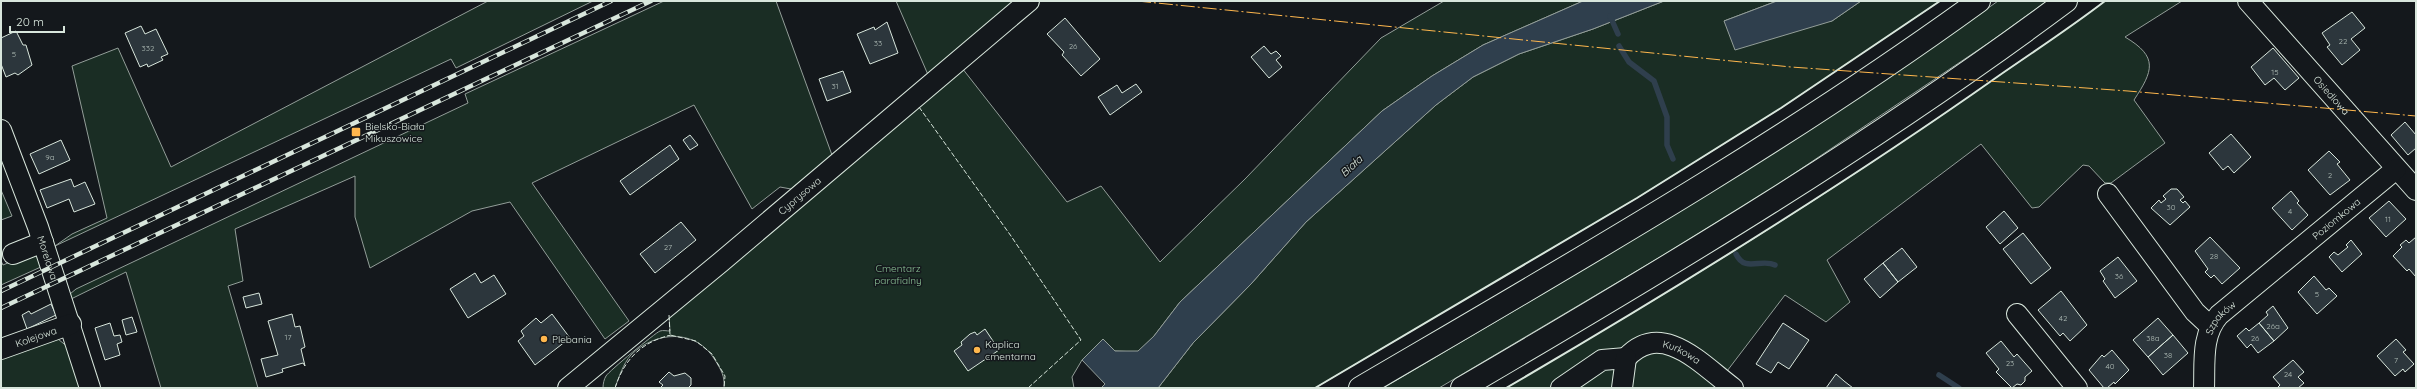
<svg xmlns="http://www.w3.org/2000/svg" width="2417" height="389" font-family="Quicksand,sans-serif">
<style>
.green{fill:#1a2d24;stroke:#939e99}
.water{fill:#2f3f4d;stroke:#939e99}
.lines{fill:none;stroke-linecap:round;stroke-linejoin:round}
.stream{stroke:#2f3f4d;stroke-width:5.5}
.building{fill:#2c363c;stroke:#d8e6dc}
.minor-casing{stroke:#d8e6dc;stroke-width:22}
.highway-casing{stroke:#d8e6dc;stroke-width:24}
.minor{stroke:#14181c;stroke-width:20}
.highway{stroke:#14181c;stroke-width:22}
.rail-casing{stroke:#d8e6dc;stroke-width:4.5}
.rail{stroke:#14181c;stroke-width:3;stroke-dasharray:9;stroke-linecap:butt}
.fence{stroke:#d8e6dc;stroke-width:1;stroke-dasharray:5 2;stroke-linecap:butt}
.wall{stroke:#d8e6dc;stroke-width:2}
.power{stroke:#ffb74d;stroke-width:1;stroke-dasharray:14 3 2 3;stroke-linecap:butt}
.poi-dot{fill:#ffb74d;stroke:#14181c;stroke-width:1.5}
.labels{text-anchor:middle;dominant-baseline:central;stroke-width:3;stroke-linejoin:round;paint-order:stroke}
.number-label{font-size:8px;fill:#adbab4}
.street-label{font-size:10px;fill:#d8e6dc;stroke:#14181c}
.poi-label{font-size:10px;fill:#d8e6dc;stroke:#14181c;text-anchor:start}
.park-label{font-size:10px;fill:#8ac095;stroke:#14181c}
.water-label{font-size:11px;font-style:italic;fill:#d8e6dc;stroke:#14181c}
</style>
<rect width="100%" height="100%" fill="#14181c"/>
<path class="green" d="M 488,1 L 593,1 L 456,68 L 451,59 L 55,246 L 72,234 L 107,218 L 72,66 L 118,48 L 171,167 Z
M 664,1 L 776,1 L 832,155 L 791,189 L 780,187 L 752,209 L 694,105 L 532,183 L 629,321 L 605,339 L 510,202 L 472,211 L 370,268 L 355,217 L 355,176 L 235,229 L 243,281 L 228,286 L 258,388 L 161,388 L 126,272 L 71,299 L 70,294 L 76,289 L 468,103 L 465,94 Z
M 896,1 L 1019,1 L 929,77 Z
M 1444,1 L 1583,1 L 1483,45 L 1432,76 L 1382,111 L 1180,302 L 1154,336 L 1138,352 L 1115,351 L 1103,339 L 1082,360 L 1072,377 L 1074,388 L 724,388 C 725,376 721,370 715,360 C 696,328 655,331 631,355 C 623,364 619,377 615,388 L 603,388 C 603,384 604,379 606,376 C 609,371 655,333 660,331 C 663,330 667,331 670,331 L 669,315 L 962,68 L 1067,202 L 1101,186 L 1160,262 L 1245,179 L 1381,38 Z
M 1664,1 L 1777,1 L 1724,21 L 1832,21 L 1861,1 L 1940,1 L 1781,108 L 1637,198 L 1315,388 L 1158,388 L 1193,343 L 1251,284 L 1306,222 L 1436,105 L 1473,77 L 1519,54 L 1593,29 Z
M 1998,1 L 2047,1 L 1990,42 L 1771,189 L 1667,253 L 1439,388 L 1383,388 C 1592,265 1802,143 1998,1 Z
M 2105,1 L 2182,1 L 2125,37 C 2159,57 2153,71 2134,100 L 2165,143 L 2111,183 L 2105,183 L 2089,166 L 2083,165 L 2039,207 L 2032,208 L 1981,144 L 1827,260 L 1850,302 L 1826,322 L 1785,295 L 1724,375 L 1680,341 L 1555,388 L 1506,388 C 1674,290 1838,189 1997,77 C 2033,52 2070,28 2105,1 Z
M 1,190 L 12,216 L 1,220 Z
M 39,250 L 43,266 L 1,285 L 1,261 L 3,265 Z
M 58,339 L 69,348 L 81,388 L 1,388 L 1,353 Z
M 1661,348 L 1725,388 L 1627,388 L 1631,363 Z
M 1617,363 L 1616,388 L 1567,388 Z"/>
<path class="water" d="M 1583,1 L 1664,1 L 1593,29 L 1519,54 L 1473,77 L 1436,105 L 1306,222 L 1251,284 L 1193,343 L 1158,388 L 1101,388 L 1105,384 L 1082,360 L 1103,339 L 1115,351 L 1138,351 L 1154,336 L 1180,302 L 1382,111 L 1432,76 L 1483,45 Z
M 1777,1 L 1861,1 L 1832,21 L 1735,50 L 1724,21 Z"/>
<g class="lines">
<path class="stream" d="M 1610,16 L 1618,34
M 1619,46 L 1629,62 L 1654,81 L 1667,117 L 1667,145 L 1673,159
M 1736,254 C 1745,273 1761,258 1775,265
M 1939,375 L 1959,388"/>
</g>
<path class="building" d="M 2352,12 L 2365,28 L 2351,39 L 2360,50 L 2342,65 L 2327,47 L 2330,45 L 2322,33 Z
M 1065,18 L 1100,59 L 1081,76 L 1062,55 L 1064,52 L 1047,34 Z
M 887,22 L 898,53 L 870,64 L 857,34 L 874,27 L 875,30 Z
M 141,26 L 145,34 L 156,29 L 168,54 L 161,57 L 163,60 L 148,67 L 147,64 L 140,67 L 125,33 Z
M 16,31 L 23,45 L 26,45 L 32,65 L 18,75 L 15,73 L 6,77 L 1,64 L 1,38 Z
M 1264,46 L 1271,54 L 1276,51 L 1281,56 L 1276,60 L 1282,67 L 1269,78 L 1251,57 Z
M 2273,48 L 2299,78 L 2285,90 L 2274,78 L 2265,85 L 2251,67 Z
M 843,71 L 851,92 L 827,101 L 819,79 Z
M 1136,84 L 1142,92 L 1110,115 L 1098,97 L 1117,85 L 1122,93 Z
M 2405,122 L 2416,135 L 2416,148 L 2408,155 L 2391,135 Z
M 2231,134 L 2251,157 L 2234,173 L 2228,166 L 2223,170 L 2209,153 Z
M 690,135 L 698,145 L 690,150 L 683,140 Z
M 61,140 L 70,160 L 39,174 L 30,154 Z
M 670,145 L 679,159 L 630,195 L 620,181 Z
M 2329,151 L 2340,162 L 2337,164 L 2350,180 L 2330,195 L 2308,170 Z
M 71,179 L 74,187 L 85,182 L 95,204 L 74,212 L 69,199 L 47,208 L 40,190 Z
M 2171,189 L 2177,189 L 2184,197 L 2180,200 L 2183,203 L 2185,201 L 2190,207 L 2170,225 L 2151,208 L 2159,200 L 2161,203 L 2166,199 L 2163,196 Z
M 2291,191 L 2299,201 L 2297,203 L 2308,215 L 2292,230 L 2272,208 Z
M 2389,201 L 2406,219 L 2386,237 L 2369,218 Z
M 2004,211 L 2018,228 L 2000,244 L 1986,227 Z
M 681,222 L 696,240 L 655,273 L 640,254 Z
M 2023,233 L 2051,268 L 2031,284 L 2003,249 Z
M 2210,237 L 2240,268 L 2222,284 L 2214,275 L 2211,278 L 2205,272 L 2208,269 L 2195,251 Z
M 2416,237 L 2416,277 L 2409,269 L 2407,271 L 2393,256 L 2402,247 L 2400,245 L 2406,240 L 2409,243 Z
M 2351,240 L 2362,254 L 2342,272 L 2329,257 L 2334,252 L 2338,255 L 2348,247 L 2346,245 Z
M 1902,248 L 1917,267 L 1898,282 L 1883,263 Z
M 2118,257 L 2137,281 L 2115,298 L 2103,281 L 2105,279 L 2100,271 Z
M 1883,263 L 1898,282 L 1880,298 L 1864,279 Z
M 475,273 L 481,283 L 494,275 L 506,294 L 468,318 L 450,289 Z
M 2314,276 L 2326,290 L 2329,288 L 2337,296 L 2317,314 L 2298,292 Z
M 2061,291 L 2087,325 L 2070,341 L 2063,333 L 2060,336 L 2038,310 Z
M 259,293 L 262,304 L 246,308 L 243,297 Z
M 51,304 L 56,315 L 27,329 L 22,315 L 29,311 L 31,314 Z
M 2273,306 L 2288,328 L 2274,341 L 2259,323 L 2268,315 L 2266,312 Z
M 292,314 L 295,327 L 300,326 L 305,347 L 301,349 L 305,366 L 303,363 L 282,369 L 283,372 L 266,377 L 261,359 L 278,355 L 268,321 Z
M 552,314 L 570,338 L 535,365 L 518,341 L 524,336 L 521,331 L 536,318 L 541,323 Z
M 132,317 L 137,332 L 126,335 L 122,320 Z
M 2158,318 L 2173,335 L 2148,357 L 2133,340 Z
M 110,323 L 114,336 L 120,335 L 122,342 L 117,344 L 120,355 L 105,360 L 95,328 Z
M 1783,323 L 1809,340 L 1789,369 L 1778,362 L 1771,373 L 1756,364 Z
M 2259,323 L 2274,341 L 2258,353 L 2251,344 L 2247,348 L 2237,336 L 2246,328 L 2249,331 Z
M 985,329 L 999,350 L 968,371 L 954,351 L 962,345 L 961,342 L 970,334 L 975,332 L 977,335 Z
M 2173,335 L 2188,353 L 2163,375 L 2148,357 Z
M 2396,339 L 2406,350 L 2403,352 L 2414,364 L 2405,372 L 2403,369 L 2395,376 L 2377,356 Z
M 2001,341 L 2014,357 L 2017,354 L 2032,371 L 2025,377 L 2025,381 L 2021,385 L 2017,384 L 2012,388 L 1996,372 L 1999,369 L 1986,353 Z
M 2112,350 L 2129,370 L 2115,384 L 2114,382 L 2107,388 L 2104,388 L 2089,370 L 2102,355 L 2104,357 Z
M 2293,360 L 2304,372 L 2298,377 L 2304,383 L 2298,388 L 2277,388 L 2280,385 L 2273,377 Z
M 669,372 L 674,376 L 685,373 L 691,378 L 691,385 L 688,388 L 660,388 L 663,385 L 659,382 Z
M 1836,374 L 1844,381 L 1853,388 L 1826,388 Z"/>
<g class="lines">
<g class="minor-casing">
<g id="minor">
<path id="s1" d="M 2248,1 L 2416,190"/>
<path id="s2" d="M 1,130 L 38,227 L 90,388"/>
<path d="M 2108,194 L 2195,312 L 2210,326"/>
<path d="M 13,254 L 43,242"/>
<path d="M 2017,314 L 2077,388"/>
<path id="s3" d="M 1,349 L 71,324"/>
<path id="s4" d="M 1626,358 C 1662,319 1702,365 1733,388"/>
<path id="s5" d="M 568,388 L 721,262 L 1029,1"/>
<path d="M 1561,388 L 1602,360 L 1626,358"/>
<path d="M 1622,388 L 1626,358"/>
<path id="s6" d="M 2204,388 C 2205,363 2201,335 2219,315 L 2396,169"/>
</g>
</g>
<g class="highway-casing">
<path id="highway" d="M 1360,388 C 1570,265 1782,144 1979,1
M 1462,388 C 1669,267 1874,144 2066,1"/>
</g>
<use href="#minor" class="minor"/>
<use href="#highway" class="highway"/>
<g class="rail-casing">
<path id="rail" d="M 1,291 L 611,1
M 1,308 L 651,1"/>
</g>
<use href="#rail" class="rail"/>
<path class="fence" d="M 919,107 L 1011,236 L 1081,340 L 1028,388
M 669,315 L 670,335 L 696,341 L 712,354 L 725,376 L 724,388
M 615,388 C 624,360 641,342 671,335"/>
<path class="wall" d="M 1315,388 L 1637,198 L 1781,108 L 1940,1
M 1506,388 C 1674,290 1838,189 1997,77 C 2033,52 2070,28 2105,1"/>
<path class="power" d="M 1137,1 L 1791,67 L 2128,91 L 2416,116"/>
</g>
<g class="poi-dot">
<rect x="351" y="127" width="10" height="10" rx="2"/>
<circle cx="544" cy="339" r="4"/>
<circle cx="977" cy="350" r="4"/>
</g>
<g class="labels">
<g class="number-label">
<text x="2343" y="41">22</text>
<text x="878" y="43">33</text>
<text x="1073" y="46">26</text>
<text x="148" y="48">332</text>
<text x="14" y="54">5</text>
<text x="2275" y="72">15</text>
<text x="835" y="86">31</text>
<text x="50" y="157">9a</text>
<text x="2330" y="175">2</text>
<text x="2171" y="207">30</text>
<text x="2290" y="211">4</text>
<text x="2388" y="219">11</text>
<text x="668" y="247">27</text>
<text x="2214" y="256">28</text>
<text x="2119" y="276">36</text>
<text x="2317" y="294">5</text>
<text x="2063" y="318">42</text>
<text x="2273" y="326">26a</text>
<text x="288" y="337">17</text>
<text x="2153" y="338">38a</text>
<text x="2255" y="338">26</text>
<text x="2168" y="355">38</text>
<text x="2396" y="360">7</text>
<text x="2010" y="363">23</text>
<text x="2110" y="366">40</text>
<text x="2288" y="374">24</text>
</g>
<g class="street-label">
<text stroke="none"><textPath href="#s1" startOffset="126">Osiedlowa</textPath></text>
<text stroke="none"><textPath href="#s5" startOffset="301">Cyprysowa</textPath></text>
<text stroke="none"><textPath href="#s6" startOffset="228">Poziomkowa</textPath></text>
<text stroke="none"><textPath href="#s2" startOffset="136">Morelowa</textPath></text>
<text stroke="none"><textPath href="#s6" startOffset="75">Szpaków</textPath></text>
<text stroke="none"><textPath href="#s3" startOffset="37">Kolejowa</textPath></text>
<text stroke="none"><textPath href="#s4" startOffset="62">Kurkowa</textPath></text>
</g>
<g class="poi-label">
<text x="365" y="126">Bielsko-Biała<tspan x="365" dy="12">Mikuszowice</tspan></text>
<text x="552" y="339">Plebania</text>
<text x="985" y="344">Kaplica<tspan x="985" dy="12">cmentarna</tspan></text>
</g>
<g class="park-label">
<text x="898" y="268">Cmentarz<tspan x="898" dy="12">parafialny</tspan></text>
</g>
<g class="water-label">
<text transform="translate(1351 166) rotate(-43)">Biała</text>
</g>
</g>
<rect width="2417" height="389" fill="none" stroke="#d8e6dc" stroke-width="4"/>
<path d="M10 26v6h54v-6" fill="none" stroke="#d8e6dc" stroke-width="2"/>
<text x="16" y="26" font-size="12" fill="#d8e6dc" stroke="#14181c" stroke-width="3" paint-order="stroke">20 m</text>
</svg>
